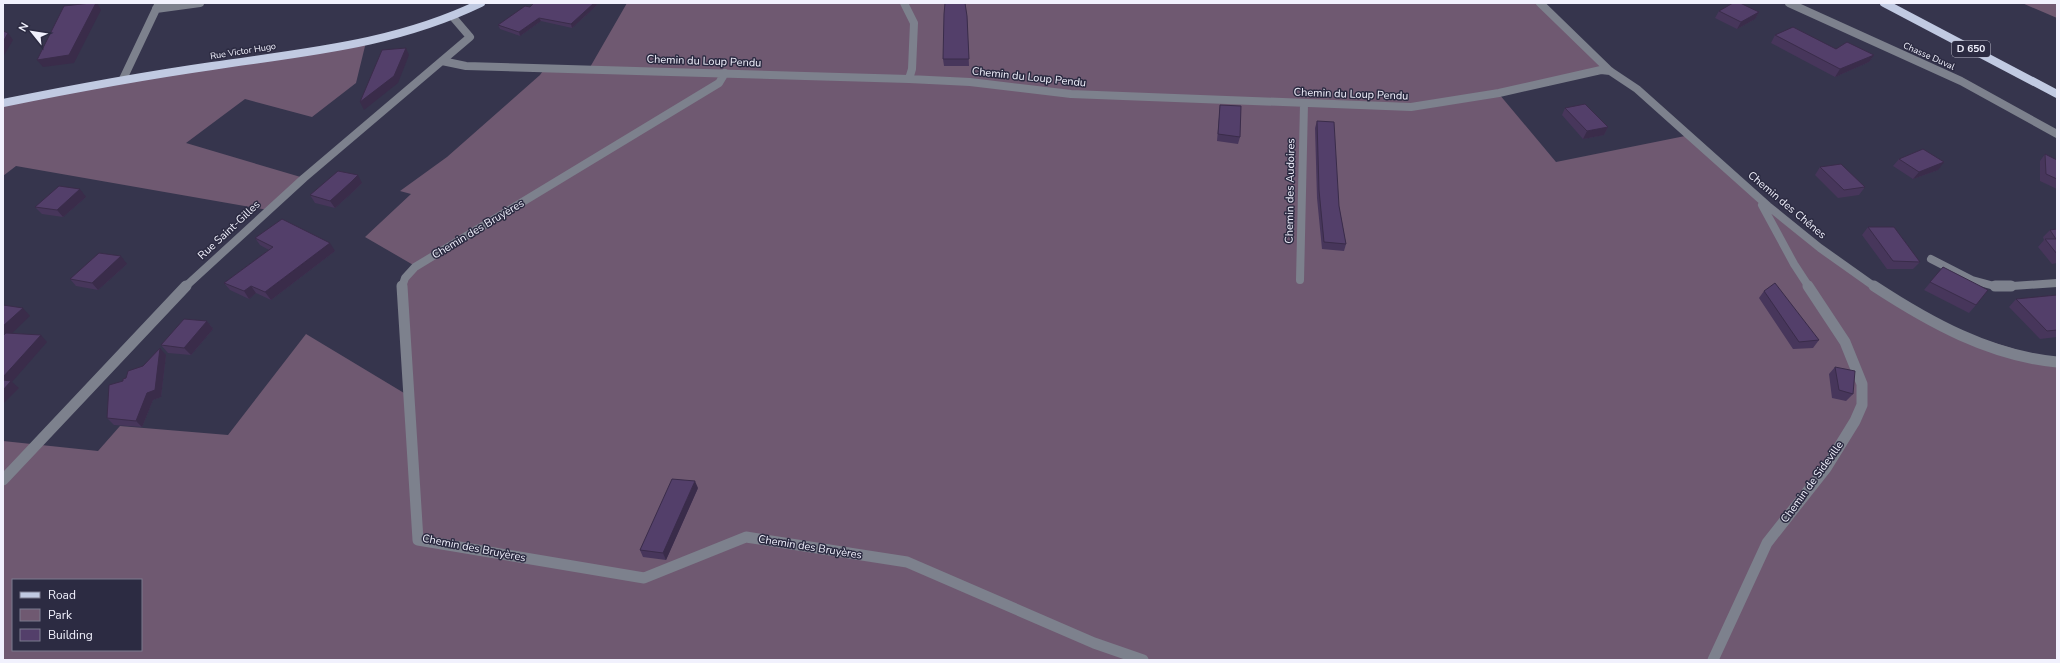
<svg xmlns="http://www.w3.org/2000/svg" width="2060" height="663" font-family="'Nunito Sans',sans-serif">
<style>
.green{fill:#6f5971;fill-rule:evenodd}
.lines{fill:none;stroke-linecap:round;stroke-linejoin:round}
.minor-far1{stroke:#7d818d;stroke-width:8}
.minor{stroke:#7d818d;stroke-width:11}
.major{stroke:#c1cae2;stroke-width:8}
.wall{fill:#47365b}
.shaded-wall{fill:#3a2c4a}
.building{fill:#533f6a;stroke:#3a2c4a}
.labels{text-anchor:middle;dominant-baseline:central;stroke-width:3;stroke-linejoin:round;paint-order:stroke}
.far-street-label{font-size:9px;fill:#f1f1fd;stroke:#2c2b42}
.shield{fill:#2c2b42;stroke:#b6b6c5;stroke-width:1}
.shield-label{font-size:10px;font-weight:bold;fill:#f1f1fd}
.street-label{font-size:11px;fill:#f1f1fd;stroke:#2c2b42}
</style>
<rect width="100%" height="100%" fill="#36354d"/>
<path class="green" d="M 627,3 L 1540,3 L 1610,71 L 1499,94 L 1556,162 L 1690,135 L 1840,264 L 1949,329 L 2057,362 L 2057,660 L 3,660 L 3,441 L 98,451 L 120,426 L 228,435 L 306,334 L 409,396 L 402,285 L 415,266 L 365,237 L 411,194 L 400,191 L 447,157 L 540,75 L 545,68 L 589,69 ZM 13,580 L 141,580 L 141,650 L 13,650 Z
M 2022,3 L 2057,3 L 2057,18 Z
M 366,42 L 356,83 L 312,117 L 245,99 L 186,143 L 304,178 L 268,210 L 16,166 L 3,176 L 3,103 Z"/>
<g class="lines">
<path class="minor-far1" d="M 904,3 L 914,23 L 912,69 L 909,79
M 1540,3 L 1610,71 L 1637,89 L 1768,206 L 1820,248 L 1875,287
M 1789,3 L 1961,81 L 2057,134
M 156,9 L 200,3
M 442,61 L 466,66 L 909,79 L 970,82 L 1071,94 L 1411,107 L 1499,93 L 1601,70 L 1610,71
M 123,79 L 159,3
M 1762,205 L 1794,264 L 1809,287
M 1931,259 L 1972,280 L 1998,287 L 2057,283
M 1300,280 L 1304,104
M 185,287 L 304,178 L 470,37 L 452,16
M 402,287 L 405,278 L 415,267 L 719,83 L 725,73"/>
<path class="minor" d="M 402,286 L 418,540 L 644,578 L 746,537 L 907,562 L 1094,643 L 1143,660
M 1874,286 C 1929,322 1990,356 2057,362
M 1995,286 L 2011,286
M 3,480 L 186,286
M 1713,660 L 1767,543 L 1826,468 L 1855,421 L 1862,405 L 1862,384 L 1845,342 L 1808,286"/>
<path class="major" d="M 1884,3 L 2057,94
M 3,103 C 72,89 142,76 212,66 C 305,52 394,45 481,3"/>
</g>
<path class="wall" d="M 534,3 L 596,3 L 597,5 L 572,28 L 541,21 L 520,36 L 500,29 L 498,25 L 530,7 Z
M 1719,11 L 1759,12 L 1755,19 L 1737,29 L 1715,18 Z
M 967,16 L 969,66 L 944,66 L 943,59 Z
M 1775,35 L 1836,49 L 1874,55 L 1869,62 L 1835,77 L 1771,43 Z
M 1220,105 L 1240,137 L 1238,144 L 1217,141 Z
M 1565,108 L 1608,127 L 1604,135 L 1583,139 L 1562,115 Z
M 1317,121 L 1339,206 L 1346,244 L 1344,251 L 1322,249 L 1317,198 L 1315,128 Z
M 2045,154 L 2057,160 L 2057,189 L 2040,181 L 2040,161 Z
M 1899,159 L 1938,170 L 1913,179 L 1893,166 Z
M 1820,167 L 1865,187 L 1859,195 L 1838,198 L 1815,175 Z
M 362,183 L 355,190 L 335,208 L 315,203 L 310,195 Z
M 86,197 L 63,217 L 42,214 L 35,207 Z
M 1868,227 L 1920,262 L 1913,269 L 1887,269 L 1862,235 Z
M 2057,229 L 2057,263 L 2052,264 L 2038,247 L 2044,240 L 2043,237 L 2050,230 Z
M 255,238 L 335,251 L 271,300 L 256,293 L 249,299 L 230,290 L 224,283 L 269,250 L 260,245 Z
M 127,264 L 98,290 L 76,286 L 70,279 Z
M 1943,267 L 1976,305 L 1969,313 L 1924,290 Z
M 1764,291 L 1819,340 L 1813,348 L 1793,349 L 1759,298 Z
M 2057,295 L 2057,337 L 2040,339 L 2009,307 L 2016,299 Z
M 207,321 L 213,329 L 191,355 L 168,353 L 161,345 Z
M 166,355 L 161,397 L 153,400 L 142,427 L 114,425 L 107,418 L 123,381 L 143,366 Z
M 1835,367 L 1853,394 L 1846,401 L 1832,398 L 1829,374 Z
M 698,488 L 666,560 L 643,557 L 640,550 Z"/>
<path class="shaded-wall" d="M 96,3 L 97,3 L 101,10 L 74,63 L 43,67 L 37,60 Z
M 594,3 L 596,3 L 597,5 L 572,28 L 571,24 Z
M 1759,12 L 1755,19 L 1737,29 L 1741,22 Z
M 539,18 L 541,21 L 520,36 L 519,32 Z
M 8,33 L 13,40 L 3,57 L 3,42 Z
M 406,48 L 409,55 L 398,83 L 364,110 L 360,102 Z
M 1874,55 L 1869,62 L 1835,77 L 1840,69 Z
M 1608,127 L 1604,135 L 1583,139 L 1587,131 Z
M 1944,162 L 1938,170 L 1913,179 L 1919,172 Z
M 358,175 L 362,183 L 355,190 L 335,208 L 330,201 Z
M 80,189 L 86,197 L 63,217 L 57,210 Z
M 330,243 L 335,251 L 271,300 L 265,292 Z
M 121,256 L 127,264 L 98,290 L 92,283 Z
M 251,286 L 256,293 L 249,299 L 244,291 Z
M 23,308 L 30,316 L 8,337 L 3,332 L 3,326 Z
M 207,321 L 213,329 L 191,355 L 184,348 Z
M 41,335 L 47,342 L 12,382 L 19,388 L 3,404 L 3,377 Z
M 160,348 L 166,355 L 161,397 L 153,400 L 142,427 L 136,421 Z
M 695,481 L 698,488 L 666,560 L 663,553 Z"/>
<path class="building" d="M 91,3 L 96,3 L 69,55 L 37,60 L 64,6 Z
M 534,3 L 594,3 L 571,24 L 539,18 L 519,32 L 498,25 L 525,6 L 530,7 Z
M 945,3 L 965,3 L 967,16 L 969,59 L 943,59 L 944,14 Z
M 1733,3 L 1740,3 L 1759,12 L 1741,22 L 1719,11 Z
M 1793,27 L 1836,49 L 1847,42 L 1874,55 L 1840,69 L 1775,35 Z
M 3,31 L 8,33 L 3,42 Z
M 406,48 L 394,76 L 360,102 L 382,50 Z
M 1585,104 L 1608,127 L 1587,131 L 1565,108 Z
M 1220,105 L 1241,106 L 1240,137 L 1218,134 Z
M 1317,121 L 1334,122 L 1339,206 L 1346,244 L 1324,242 L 1319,190 Z
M 1923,149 L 1944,162 L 1919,172 L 1899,159 Z
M 2045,154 L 2057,160 L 2057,179 L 2046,174 Z
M 1841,164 L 1865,187 L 1844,190 L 1820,167 Z
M 338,171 L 358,175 L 351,182 L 330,201 L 310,195 Z
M 59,186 L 80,189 L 57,210 L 35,207 Z
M 282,219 L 330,243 L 265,292 L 251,286 L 244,291 L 224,283 L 273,247 L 255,238 Z
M 1868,227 L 1894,227 L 1920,262 L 1893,261 Z
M 2057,229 L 2057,254 L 2045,239 L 2056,239 L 2050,230 Z
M 99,253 L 121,256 L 92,283 L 70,279 Z
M 1943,267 L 1988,290 L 1976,305 L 1930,282 Z
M 1775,283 L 1819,340 L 1799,342 L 1764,291 Z
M 2057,295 L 2057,330 L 2047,331 L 2016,299 Z
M 3,305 L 23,308 L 3,326 Z
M 184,319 L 207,321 L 184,348 L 161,345 Z
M 6,333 L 41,335 L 3,377 L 3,336 Z
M 160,348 L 155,390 L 147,393 L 136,421 L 107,418 L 109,385 L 123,381 L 123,379 L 126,378 L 128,371 L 143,366 Z
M 1835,367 L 1855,371 L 1853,394 L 1839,390 Z
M 3,380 L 11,381 L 3,390 Z
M 672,479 L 695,481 L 663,553 L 640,550 Z"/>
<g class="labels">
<g class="far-street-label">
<text transform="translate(243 51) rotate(-9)">Rue Victor Hugo</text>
<text transform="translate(1929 56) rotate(24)">Chasse Duval</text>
</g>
<rect class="shield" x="1952" y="41" width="38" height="16" rx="3"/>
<g class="shield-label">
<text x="1971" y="49">D 650</text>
</g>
<g class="street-label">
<text transform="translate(704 61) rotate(2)">Chemin du Loup Pendu</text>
<text transform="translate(1029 77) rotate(6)">Chemin du Loup Pendu</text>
<text transform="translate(1351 94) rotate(2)">Chemin du Loup Pendu</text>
<text transform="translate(1290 191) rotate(-89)">Chemin des Audoires</text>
<text transform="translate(1787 205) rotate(40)">Chemin des Chênes</text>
<text transform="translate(478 229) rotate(-31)">Chemin des Bruyères</text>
<text transform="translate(229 230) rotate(-43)">Rue Saint-Gilles</text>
<text transform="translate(1812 482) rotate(-54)">Chemin de Sideville</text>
<text transform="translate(810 547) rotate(9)">Chemin des Bruyères</text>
<text transform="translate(474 548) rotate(11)">Chemin des Bruyères</text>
</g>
</g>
<rect width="2060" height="663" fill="none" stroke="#f1f1fd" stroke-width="8"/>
<rect x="12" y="579" width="130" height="72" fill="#2c2b42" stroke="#7b7a8d"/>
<rect x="20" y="592" width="20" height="6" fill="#c1cae2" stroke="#7b7a8d"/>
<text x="48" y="599" font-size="12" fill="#f1f1fd">Road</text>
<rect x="20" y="609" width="20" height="12" fill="#6f5971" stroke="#7b7a8d"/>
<text x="48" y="619" font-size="12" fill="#f1f1fd">Park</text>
<rect x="20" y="629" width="20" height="12" fill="#533f6a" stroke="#7b7a8d"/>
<text x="48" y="639" font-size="12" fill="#f1f1fd">Building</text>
<g transform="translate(32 32) rotate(300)" stroke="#2c2b42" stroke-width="3" paint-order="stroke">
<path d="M0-3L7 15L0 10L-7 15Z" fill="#f1f1fd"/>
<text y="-6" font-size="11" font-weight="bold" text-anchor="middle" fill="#f1f1fd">N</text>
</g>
</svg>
